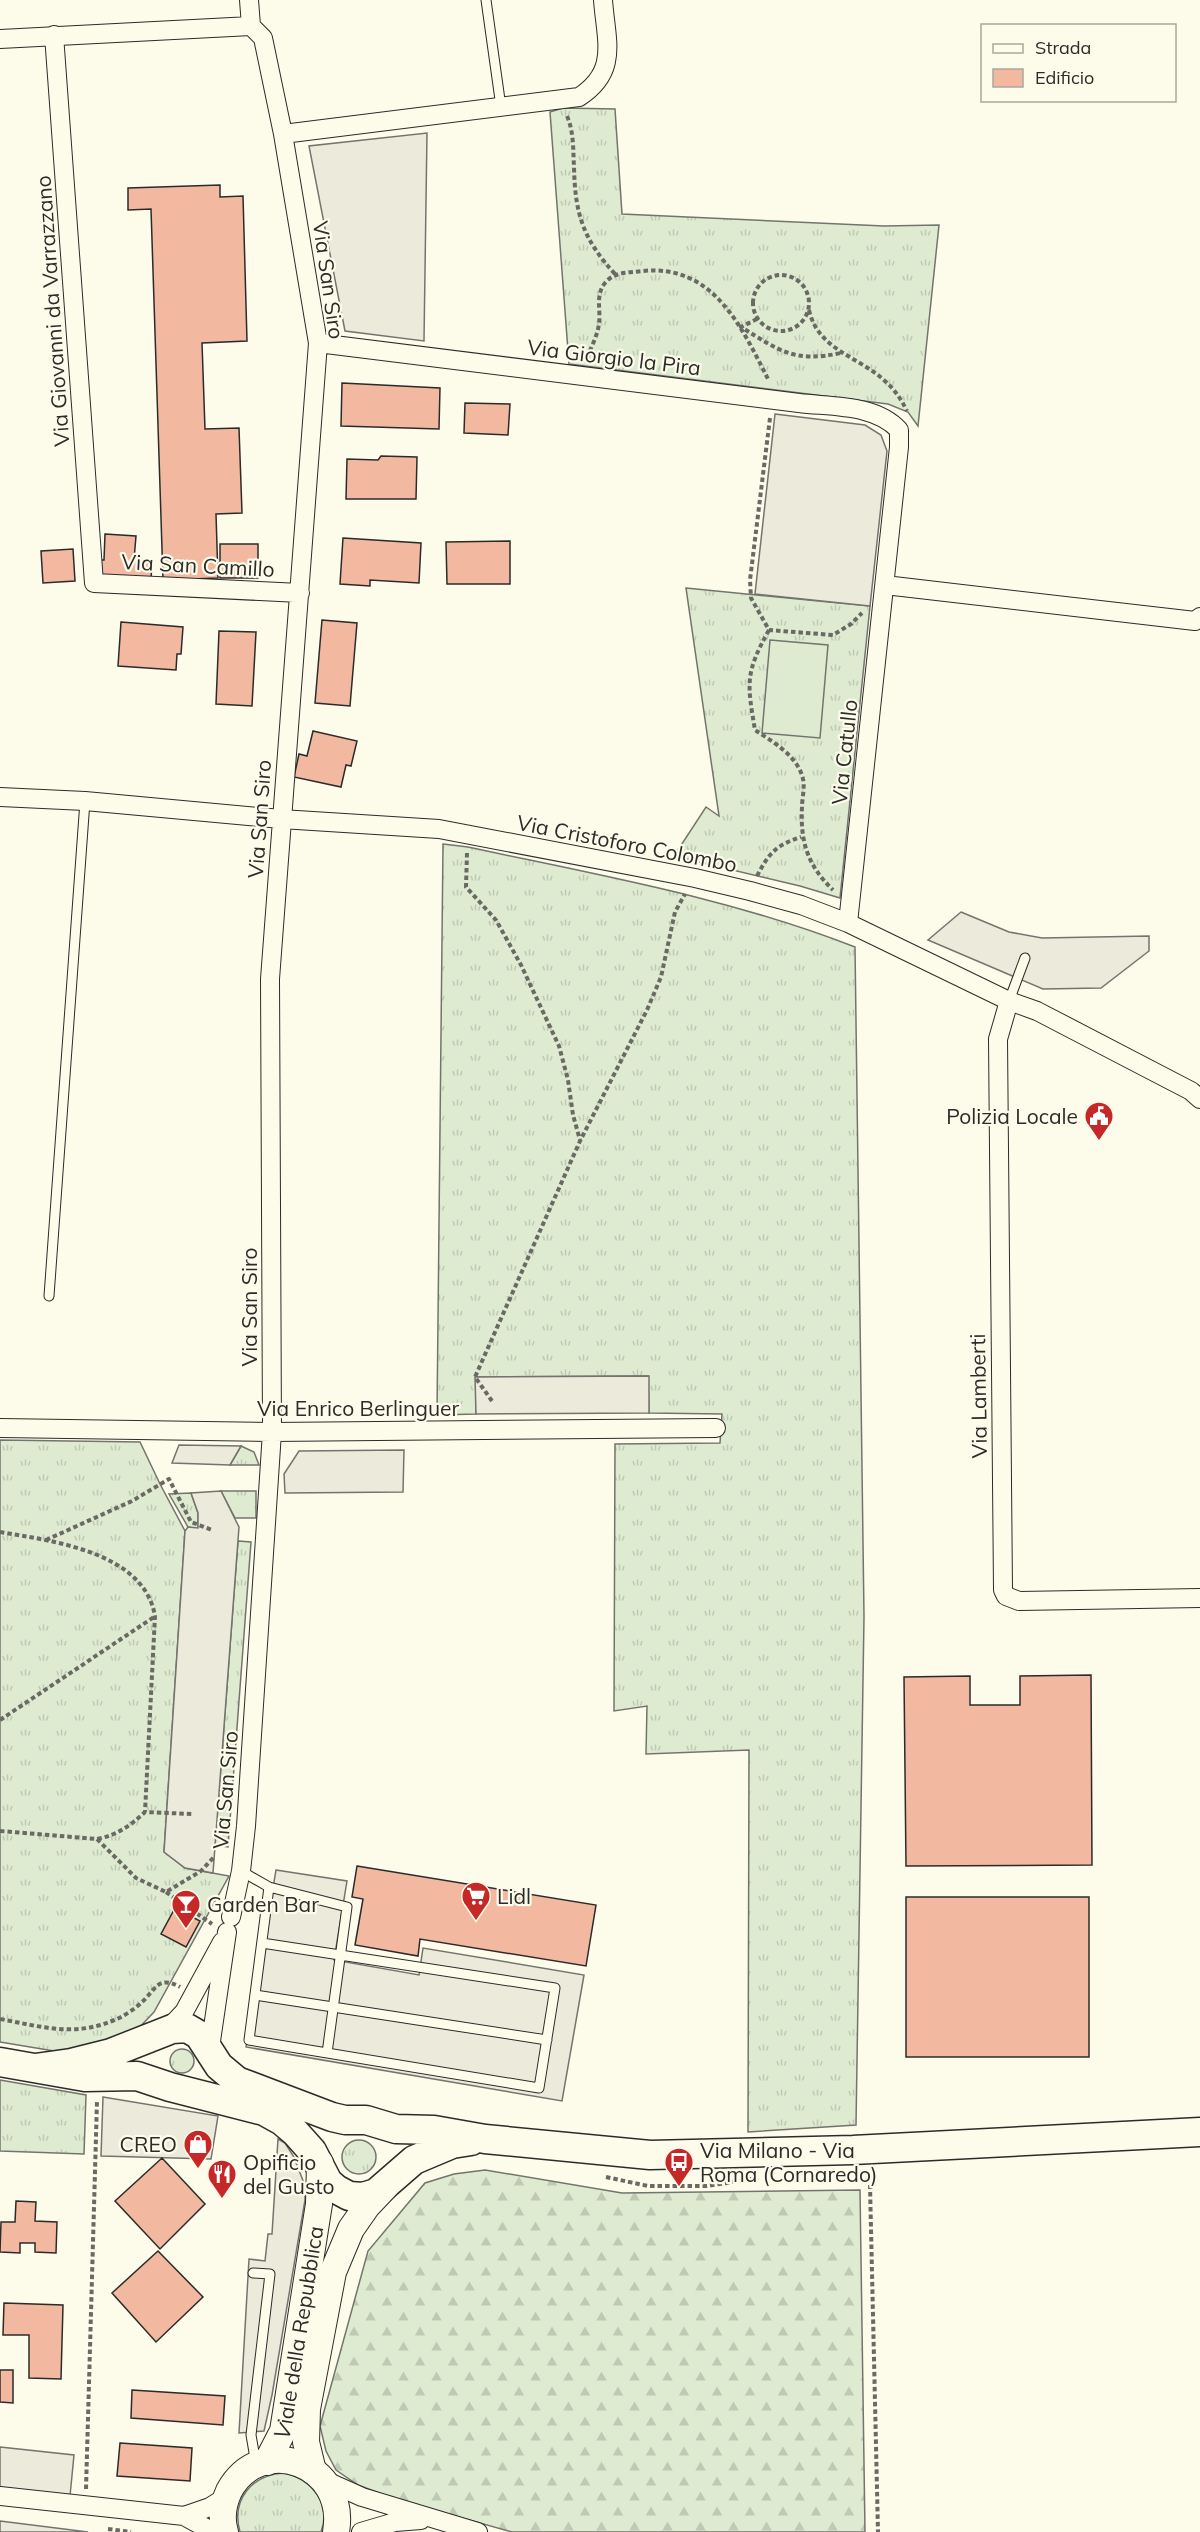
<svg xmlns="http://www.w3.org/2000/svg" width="1200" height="2532" font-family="Mulish,sans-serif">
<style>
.grass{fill:url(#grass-tufts);stroke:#74746e;stroke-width:1.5}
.forest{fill:url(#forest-firs);stroke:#74746e;stroke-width:1.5}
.garden{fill:#deebd1;stroke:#74746e;stroke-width:1.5}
.parking{fill:#eceadb;stroke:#74746e;stroke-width:1.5}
.building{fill:#f2b8a0;stroke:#2b2b2b;stroke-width:1.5}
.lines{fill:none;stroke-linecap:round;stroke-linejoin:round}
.lane-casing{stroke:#2b2b2b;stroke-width:11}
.street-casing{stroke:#2b2b2b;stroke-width:20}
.secondary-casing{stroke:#2b2b2b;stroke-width:28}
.primary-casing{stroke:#2b2b2b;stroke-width:31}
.path{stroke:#6a6964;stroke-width:4;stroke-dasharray:4.5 3;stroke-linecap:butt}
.lane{stroke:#fdfbea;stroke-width:9}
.street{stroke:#fdfbea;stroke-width:18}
.secondary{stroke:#fdfbea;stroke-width:26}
.primary{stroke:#fdfbea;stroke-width:28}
.labels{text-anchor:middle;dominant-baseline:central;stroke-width:4.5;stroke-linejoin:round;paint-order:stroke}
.street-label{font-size:21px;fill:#2b2b2b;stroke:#fdfbea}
.poi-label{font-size:21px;fill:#2b2b2b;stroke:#fdfbea;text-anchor:start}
</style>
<defs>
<pattern id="grass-tufts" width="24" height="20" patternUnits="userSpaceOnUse" patternTransform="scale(1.5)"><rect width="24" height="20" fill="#deebd1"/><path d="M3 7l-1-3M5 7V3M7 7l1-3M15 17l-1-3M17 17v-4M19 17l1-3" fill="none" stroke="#bfcab4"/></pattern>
<pattern id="forest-firs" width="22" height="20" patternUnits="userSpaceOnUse" patternTransform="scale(1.5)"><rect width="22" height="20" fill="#deebd1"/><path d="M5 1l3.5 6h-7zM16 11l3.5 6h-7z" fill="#bfcab4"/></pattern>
</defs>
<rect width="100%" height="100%" fill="#fdfbea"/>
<path class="grass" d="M 563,108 L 615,109 L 622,214 L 884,226 L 939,225 L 918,426 L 908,412 L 888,404 L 569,364 L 550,112 Z
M 686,588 L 870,606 L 840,898 L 800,886 L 674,856 L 706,807 L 719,816 Z
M 443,844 L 468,847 C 598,875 730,898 855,947 L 864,1617 L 856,2125 L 748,2132 L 749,1750 L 646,1754 L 647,1706 L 614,1711 L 615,1444 L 720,1443 L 722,1414 L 649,1413 L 648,1376 L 476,1377 L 476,1414 L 437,1415 Z
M 0,1440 L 140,1442 L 160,1484 L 185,1531 L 164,1852 L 185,1868 L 229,1876 L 154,2012 L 134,2033 L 100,2047 L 54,2051 L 0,2042 Z
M 241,1446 L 254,1452 L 259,1465 L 230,1465 Z
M 221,1491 L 256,1491 L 256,1518 L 235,1518 Z
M 191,1493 L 198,1513 L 198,1529 L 188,1527 L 169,1494 Z
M 238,1541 L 251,1542 L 228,1847 L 215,1845 Z
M170 2061a12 12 0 1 1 24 0a12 12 0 1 1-24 0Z
M 0,2080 L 86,2095 L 84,2154 L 0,2151 Z
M342 2157a17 17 0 1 1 34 0a17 17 0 1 1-34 0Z
M 284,2473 C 311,2479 332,2503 321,2532 L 240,2532 C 231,2500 251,2475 284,2473 Z"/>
<path class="forest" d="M 485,2170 L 622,2193 L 860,2190 L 865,2532 L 512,2532 L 395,2499 L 358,2485 L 336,2470 L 326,2451 L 320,2426 L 368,2251 L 425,2183 L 454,2174 Z"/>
<path class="garden" d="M 770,640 L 828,645 L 820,738 L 762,733 Z"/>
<path class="parking" d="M 427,133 L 424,341 L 345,331 L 309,146 Z
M 775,414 L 865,425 L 881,435 L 887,451 L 870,606 L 755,594 Z
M 961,912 L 1009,932 L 1042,938 L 1149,936 L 1149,951 L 1101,988 L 1043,989 L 928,940 Z
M 649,1376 L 649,1413 L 476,1414 L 475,1377 Z
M 179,1445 L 241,1446 L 230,1465 L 172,1463 Z
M 404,1450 L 403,1492 L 285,1493 L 284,1474 L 299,1451 Z
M 221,1491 L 239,1527 L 213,1873 L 185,1868 L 164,1852 L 185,1531 L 188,1527 L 198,1528 L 198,1513 L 191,1493 Z
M 276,1870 L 347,1881 L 334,1960 L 419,1975 L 423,1948 L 584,1975 L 562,2101 L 246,2047 Z
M 103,2097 L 218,2116 L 211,2159 L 101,2156 Z
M 278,2139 L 285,2143 L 294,2157 L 305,2186 L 305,2200 L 272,2395 L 264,2431 L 239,2433 L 249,2259 L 265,2261 L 268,2234 L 272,2234 Z
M 0,2447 L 74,2455 L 70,2496 L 0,2489 Z
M 0,2521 L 88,2532 L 0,2532 Z"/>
<path class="building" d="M 220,185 L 220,197 L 243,196 L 247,341 L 202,343 L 205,429 L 239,428 L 242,513 L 216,514 L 218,578 L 163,580 L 151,209 L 128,210 L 128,188 Z
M 342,383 L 440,388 L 439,429 L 341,426 Z
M 465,403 L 510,404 L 508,435 L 464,433 Z
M 381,456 L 417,457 L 416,499 L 346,499 L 347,459 L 378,460 Z
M 105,534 L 136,536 L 134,560 L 152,561 L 151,580 L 95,576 L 96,560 L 104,560 Z
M 343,538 L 421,543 L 419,583 L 370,580 L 370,586 L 340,584 Z
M 510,541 L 510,584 L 447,584 L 446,542 Z
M 220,544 L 258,544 L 258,578 L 220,578 Z
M 73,549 L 75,581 L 43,583 L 41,551 Z
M 322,620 L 357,623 L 350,706 L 315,703 Z
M 121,622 L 183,627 L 181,654 L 177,654 L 176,670 L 118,666 Z
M 219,631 L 256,632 L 252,706 L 216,704 Z
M 313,731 L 357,741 L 351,766 L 346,765 L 341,787 L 294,777 L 299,754 L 307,756 Z
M 1091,1675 L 1092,1865 L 906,1866 L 904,1677 L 970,1676 L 970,1705 L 1020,1705 L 1020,1676 Z
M 357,1866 L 596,1905 L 586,1966 L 420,1939 L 418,1956 L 355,1945 L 363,1899 L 352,1897 Z
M 906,1897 L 1089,1897 L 1089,2057 L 906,2057 Z
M 175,1908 L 200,1921 L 186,1947 L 161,1934 Z
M 162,2158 L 205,2204 L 160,2249 L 115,2201 Z
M 16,2201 L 36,2202 L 35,2221 L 57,2222 L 56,2253 L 35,2252 L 35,2243 L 20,2243 L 20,2253 L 0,2252 L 1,2222 L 15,2222 Z
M 158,2251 L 203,2297 L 156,2342 L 112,2293 Z
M 4,2303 L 63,2305 L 61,2379 L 29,2378 L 29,2335 L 3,2335 Z
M 0,2370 L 13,2370 L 13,2403 L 0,2402 Z
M 132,2390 L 225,2396 L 223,2425 L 131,2418 Z
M 120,2443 L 192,2448 L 190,2481 L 117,2476 Z"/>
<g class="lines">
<g class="lane-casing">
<path id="lane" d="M 486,0 L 501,107
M 1009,1001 L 1025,958
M 49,1296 L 85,801
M 241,1871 L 269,1887 L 249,2040 L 539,2088 L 555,1988 L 262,1943
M 269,1887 L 347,1907 L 327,2053
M 255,1995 L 547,2040
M 253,2273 L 270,2274 L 251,2435 L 256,2464"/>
</g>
<g class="street-casing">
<path id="street" d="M 249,0 L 251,26
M 54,35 L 94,583 L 300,593
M 0,39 L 251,26 L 263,38 L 283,134 L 318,343 L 270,979 L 272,1432 L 246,1826 L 241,1871 L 231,1917
M 283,134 L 579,97 C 619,71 606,41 603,0
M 318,343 L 799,403 C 832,407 875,404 899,430 L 899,447 L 848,923
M 885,585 L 1195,621 L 1200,617
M 0,797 L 85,801 L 281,819 L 439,829 L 695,878 L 750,891 L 801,905 L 848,923 L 1009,1001 L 1037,1011 L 1191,1091 L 1200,1099
M 1009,1001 L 998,1039 L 1003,1590 L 1006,1596 L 1019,1601 L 1200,1598
M 0,1428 L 272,1432 L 716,1428
M 166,2031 L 184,2012 L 222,1942
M 212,2052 L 211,2041 L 227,1932
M 324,2480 L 362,2497 L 478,2532
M 0,2496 L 184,2516 L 213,2532
M 184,2516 L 210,2507 L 226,2497
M 361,2532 L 395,2522 L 421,2520"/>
</g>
<g class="secondary-casing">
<g id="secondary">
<path id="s1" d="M 267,2462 L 283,2431 L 319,2204 L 320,2163"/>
<path d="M 313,2471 L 306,2442 L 307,2409 L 333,2272 L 351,2229 L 367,2206 L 385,2187"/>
<path d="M 225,2532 C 221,2519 223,2504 229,2491 C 261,2432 348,2463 336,2532"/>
</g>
</g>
<g class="primary-casing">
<path id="primary" d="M 0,2062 L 85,2077 L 137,2076 L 170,2087 L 264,2111 L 282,2121 L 295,2132 L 312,2151 L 328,2182 L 336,2189 L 349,2196 L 363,2197 L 376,2193 L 414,2160 L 452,2144 L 471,2141
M 35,2068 L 71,2063 L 111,2053 L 172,2029 L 187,2028 L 199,2035 L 219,2066 L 237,2081 L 332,2117 L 345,2120 L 366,2120 L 396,2129 L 434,2130 L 485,2139 L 650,2155 L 853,2150 L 1200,2132"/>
</g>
<path class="path" d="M 567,116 C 574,132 573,150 574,167 C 575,214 583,239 615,274
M753 303a28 28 0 1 1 56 0a28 28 0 1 1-56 0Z
M 809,310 C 818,350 858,356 885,381 C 895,390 901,399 907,411
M 757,319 L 741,327 C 780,351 794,363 841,353
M 587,358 C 591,347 598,335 599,323 C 601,310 595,295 605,283 C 615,271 628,273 643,271 C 714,264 742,328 769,381
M 770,418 L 750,580 L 751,598 L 769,630 L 833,635 L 851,624 L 862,613
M 769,630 C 745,673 747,683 755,730 C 773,742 798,756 803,779 C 805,787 802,799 802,807 C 800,842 808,866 833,890
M 467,853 L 466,887 L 496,920 L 521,965 L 559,1046 L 568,1080 L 573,1115 L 580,1140
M 757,876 C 769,853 776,845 801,837
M 492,1401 L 475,1377 L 580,1141 L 647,1010 L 661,977 L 675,912 L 685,894
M 0,1532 C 53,1541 144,1552 155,1616 L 145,1812
M 46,1540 L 132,1501 L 169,1479 L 191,1522 L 212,1530
M 0,1720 L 154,1617
M 0,1831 L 97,1839 C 117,1835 130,1826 145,1812 L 192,1814
M 97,1839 L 136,1878 L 166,1892 L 201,1871 L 214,1857
M 166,1892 L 212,1924
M 0,2019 C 43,2027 77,2038 119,2018 C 127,2014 136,2008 142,2002 C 156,1989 158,1975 180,1987
M 859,2174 L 870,2185 L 878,2532
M 606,2177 L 648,2186 L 707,2186 L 758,2178
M 86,2489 L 97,2101
M 108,2529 L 131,2532"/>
<use href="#lane" class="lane"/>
<use href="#street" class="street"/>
<use href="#secondary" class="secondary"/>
<use href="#primary" class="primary"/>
</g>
<defs>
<g id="civic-pin" transform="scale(1.5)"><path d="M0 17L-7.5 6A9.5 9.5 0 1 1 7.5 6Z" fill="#c62828" stroke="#fdfbea"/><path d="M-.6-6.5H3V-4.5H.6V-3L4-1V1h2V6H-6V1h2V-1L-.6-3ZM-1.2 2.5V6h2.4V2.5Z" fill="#fff"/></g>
<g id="supermarket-pin" transform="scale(1.5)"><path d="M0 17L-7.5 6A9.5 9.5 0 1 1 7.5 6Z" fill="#c62828" stroke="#fdfbea"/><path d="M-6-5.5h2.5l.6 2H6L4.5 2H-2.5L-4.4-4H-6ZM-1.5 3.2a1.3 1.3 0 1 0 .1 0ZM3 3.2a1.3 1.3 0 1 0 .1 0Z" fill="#fff"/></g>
<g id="bar-pin" transform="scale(1.5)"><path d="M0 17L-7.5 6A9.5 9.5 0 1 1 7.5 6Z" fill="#c62828" stroke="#fdfbea"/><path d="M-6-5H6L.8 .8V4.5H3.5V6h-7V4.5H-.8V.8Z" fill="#fff"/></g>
<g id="shop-pin" transform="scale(1.5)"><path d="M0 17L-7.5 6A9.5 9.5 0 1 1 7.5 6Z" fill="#c62828" stroke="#fdfbea"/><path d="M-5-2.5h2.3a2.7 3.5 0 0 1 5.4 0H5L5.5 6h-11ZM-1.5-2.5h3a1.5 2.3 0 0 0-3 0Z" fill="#fff"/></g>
<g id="bus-pin" transform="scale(1.5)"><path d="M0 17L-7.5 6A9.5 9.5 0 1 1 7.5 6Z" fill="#c62828" stroke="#fdfbea"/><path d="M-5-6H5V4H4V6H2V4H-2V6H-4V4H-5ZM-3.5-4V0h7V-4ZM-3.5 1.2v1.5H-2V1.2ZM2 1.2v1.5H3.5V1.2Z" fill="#fff"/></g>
<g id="restaurant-pin" transform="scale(1.5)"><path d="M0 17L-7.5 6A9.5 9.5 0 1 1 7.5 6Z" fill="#c62828" stroke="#fdfbea"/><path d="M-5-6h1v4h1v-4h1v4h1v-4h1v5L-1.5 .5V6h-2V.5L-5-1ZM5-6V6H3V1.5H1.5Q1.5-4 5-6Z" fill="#fff"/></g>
</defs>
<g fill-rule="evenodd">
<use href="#civic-pin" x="1099" y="1116"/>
<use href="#supermarket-pin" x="476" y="1896"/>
<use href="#bar-pin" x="186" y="1904"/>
<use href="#shop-pin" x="198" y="2144"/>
<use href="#bus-pin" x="679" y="2162"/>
<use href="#restaurant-pin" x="222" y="2174"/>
</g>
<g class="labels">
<g class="street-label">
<text transform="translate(329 280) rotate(82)">Via San Siro</text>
<text transform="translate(52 311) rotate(-94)">Via Giovanni da Varrazzano</text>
<text transform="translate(614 357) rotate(7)">Via Giorgio la Pira</text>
<text transform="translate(198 565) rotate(3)">Via San Camillo</text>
<text transform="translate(844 752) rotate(-84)">Via Catullo</text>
<text transform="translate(259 819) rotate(-86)">Via San Siro</text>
<text transform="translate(627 843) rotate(11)">Via Cristoforo Colombo</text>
<text transform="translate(249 1307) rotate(-90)">Via San Siro</text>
<text transform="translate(978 1396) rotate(-91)">Via Lamberti</text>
<text x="358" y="1408">Via Enrico Berlinguer</text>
<text transform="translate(225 1790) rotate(-85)">Via San Siro</text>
<text stroke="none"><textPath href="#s1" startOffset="135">Viale della Repubblica</textPath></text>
</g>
<g class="poi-label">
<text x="1078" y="1116" text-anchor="end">Polizia Locale</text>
<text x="497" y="1896">Lidl</text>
<text x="207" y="1904">Garden Bar</text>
<text x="177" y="2144" text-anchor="end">CREO</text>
<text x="700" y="2150">Via Milano - Via<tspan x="700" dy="24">Roma (Cornaredo)</tspan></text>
<text x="243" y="2162">Opificio<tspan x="243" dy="24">del Gusto</tspan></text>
</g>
</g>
<rect x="981" y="24" width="195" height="78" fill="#fdfbea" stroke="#a9a89e" stroke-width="1.5"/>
<rect x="993" y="44" width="30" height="9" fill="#fdfbea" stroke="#a9a89e" stroke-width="1.5"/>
<text x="1035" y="54" font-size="18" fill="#2b2b2b">Strada</text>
<rect x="993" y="69" width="30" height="18" fill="#f2b8a0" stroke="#a9a89e" stroke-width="1.5"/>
<text x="1035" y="84" font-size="18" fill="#2b2b2b">Edificio</text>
</svg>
